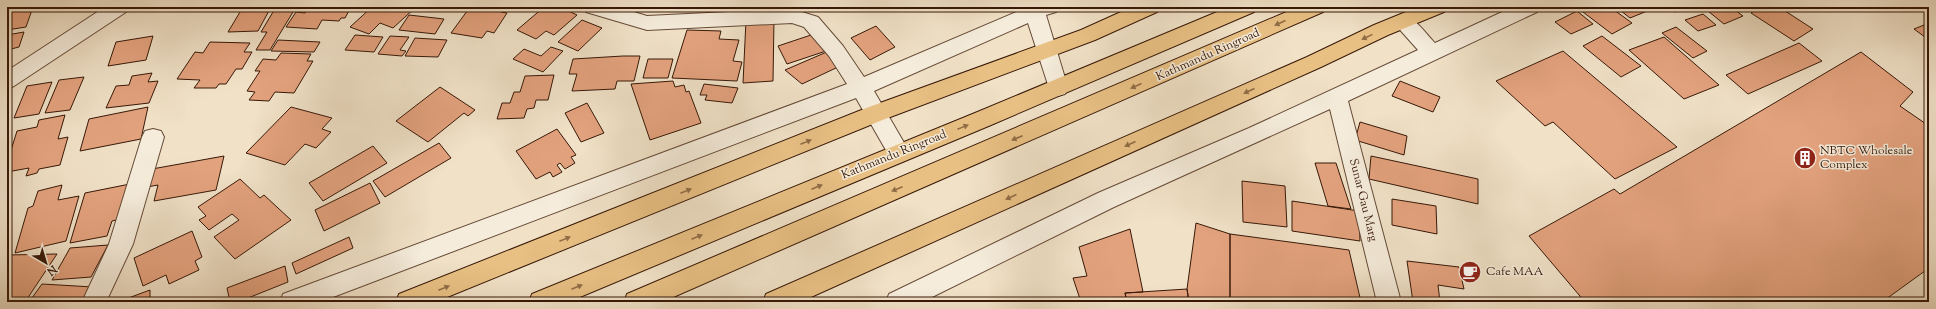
<svg xmlns="http://www.w3.org/2000/svg" width="1936" height="309" font-family="'Sorts Mill Goudy',serif">
<style>
.building{fill:#e3a27e;stroke:#371807}
.lines{fill:none;stroke-linecap:round;stroke-linejoin:round}
.minor-casing{stroke:#654a37;stroke-width:2}
.major-casing{stroke:#371807;stroke-width:2}
.highway-casing{stroke:#371807;stroke-width:2}
.minor{fill:#f5ecdb;fill-rule:evenodd}
.major{fill:#e8c084;fill-rule:evenodd}
.highway{fill:#e8c084;fill-rule:evenodd}
.oneway{fill:#906c46}
.labels{text-anchor:middle;dominant-baseline:central;stroke-width:3;stroke-linejoin:round;paint-order:stroke}
.street-label{font-size:12px;fill:#371807;stroke:#f5ecdb}
.poi-label{font-size:12px;fill:#371807;stroke:#f5ecdb;text-anchor:start}
</style>
<rect width="100%" height="100%" fill="#f0e1c7"/>
<filter id="stains"><feTurbulence type="fractalNoise" baseFrequency=".005" numOctaves="4"/><feColorMatrix values="0 0 0 0 .2 0 0 0 0 .09 0 0 0 0 .02 0 0 0 .5 -.17"/></filter>
<radialGradient id="worn" r=".72"><stop offset=".6" stop-color="#630" stop-opacity="0"/><stop offset="1" stop-color="#630" stop-opacity=".3"/></radialGradient>
<path class="building" d="M 7,7 L 33,7 L 26,27 L 7,30 Z
M 243,7 L 271,7 L 258,31 L 228,32 Z
M 276,7 L 296,7 L 270,50 L 256,50 L 267,32 L 261,32 Z
M 309,7 L 351,7 L 345,18 L 341,18 L 339,21 L 322,20 L 317,29 L 286,27 L 296,12 L 305,13 Z
M 372,7 L 416,7 L 393,28 L 380,23 L 369,34 L 350,27 Z
M 470,7 L 505,7 L 501,12 L 507,13 L 494,33 L 487,31 L 482,38 L 451,33 Z
M 544,7 L 560,7 L 577,15 L 554,35 L 546,31 L 536,39 L 517,30 Z
M 625,7 L 654,7 L 628,15 Z
M 707,7 L 726,7 L 708,11 Z
M 1583,7 L 1610,7 L 1632,23 L 1612,34 L 1579,9 Z
M 1616,7 L 1657,7 L 1630,18 Z
M 1668,7 L 1685,7 L 1675,12 Z
M 1703,7 L 1731,7 L 1743,16 L 1724,24 Z
M 1760,7 L 1779,7 L 1813,29 L 1794,41 L 1751,13 Z
M 1577,11 L 1593,24 L 1571,34 L 1555,22 Z
M 1703,14 L 1716,25 L 1698,31 L 1685,20 Z
M 409,15 L 444,19 L 435,34 L 399,30 Z
M 774,18 L 773,81 L 743,83 L 746,20 Z
M 582,20 L 602,28 L 578,51 L 558,42 Z
M 1929,23 L 1929,40 L 1914,29 Z
M 876,26 L 895,47 L 870,60 L 851,38 Z
M 1676,27 L 1707,51 L 1693,58 L 1662,33 Z
M 687,30 L 721,31 L 719,39 L 739,40 L 733,61 L 742,62 L 737,81 L 672,78 Z
M 24,32 L 19,47 L 7,50 L 7,35 Z
M 817,33 L 826,51 L 787,64 L 778,46 Z
M 355,35 L 383,37 L 374,52 L 345,50 Z
M 153,36 L 146,60 L 108,66 L 116,42 Z
M 390,36 L 409,37 L 400,50 L 406,51 L 402,56 L 378,54 Z
M 1602,36 L 1641,66 L 1621,77 L 1583,46 Z
M 1664,37 L 1719,85 L 1684,99 L 1629,50 Z
M 415,38 L 447,40 L 438,57 L 405,56 Z
M 278,40 L 320,42 L 314,52 L 271,51 Z
M 210,42 L 250,43 L 244,52 L 252,52 L 242,69 L 236,69 L 226,84 L 219,84 L 216,88 L 194,88 L 200,80 L 177,79 L 195,52 L 203,53 Z
M 1799,43 L 1822,61 L 1748,94 L 1726,75 Z
M 551,47 L 563,51 L 543,72 L 513,59 L 524,49 L 541,56 Z
M 829,51 L 838,67 L 802,84 L 785,70 Z
M 1563,51 L 1677,147 L 1615,179 L 1553,122 L 1545,126 L 1496,81 Z
M 1861,52 L 1913,92 L 1900,106 L 1929,126 L 1929,268 L 1882,302 L 1585,302 L 1529,236 L 1614,189 L 1620,194 Z
M 281,53 L 311,54 L 307,61 L 313,61 L 294,93 L 275,92 L 269,101 L 249,100 L 255,92 L 247,91 L 260,71 L 255,71 L 263,59 L 276,60 Z
M 623,56 L 640,56 L 634,81 L 617,81 L 615,89 L 572,91 L 577,74 L 569,74 L 573,59 Z
M 648,59 L 673,59 L 668,78 L 643,78 Z
M 152,73 L 148,82 L 158,81 L 149,103 L 106,108 L 116,86 L 129,85 L 132,76 Z
M 554,75 L 548,100 L 536,100 L 534,108 L 527,109 L 524,118 L 497,119 L 502,103 L 510,103 L 514,92 L 520,92 L 525,76 Z
M 84,77 L 70,110 L 45,113 L 59,80 Z
M 673,81 L 675,87 L 684,85 L 686,92 L 689,91 L 701,123 L 650,140 L 631,84 Z
M 1400,81 L 1440,97 L 1433,112 L 1392,96 Z
M 52,82 L 39,114 L 14,118 L 27,86 Z
M 704,84 L 738,88 L 732,103 L 705,100 L 707,95 L 700,95 Z
M 440,87 L 475,110 L 468,116 L 464,113 L 428,142 L 396,121 Z
M 587,103 L 604,133 L 581,142 L 565,113 Z
M 148,107 L 141,139 L 80,151 L 89,119 Z
M 291,107 L 332,118 L 322,129 L 331,132 L 316,148 L 305,144 L 285,165 L 246,153 Z
M 65,115 L 58,139 L 68,137 L 60,165 L 39,169 L 37,173 L 26,176 L 29,168 L 7,172 L 7,163 L 17,131 L 37,127 L 39,120 Z
M 1360,122 L 1407,136 L 1404,155 L 1355,140 Z
M 557,129 L 576,155 L 571,157 L 575,163 L 565,169 L 560,163 L 557,165 L 562,172 L 553,177 L 550,172 L 536,179 L 516,151 Z
M 439,143 L 451,158 L 385,197 L 373,181 Z
M 373,146 L 387,163 L 323,201 L 309,183 Z
M 224,156 L 216,190 L 154,201 L 158,185 L 147,187 L 152,169 Z
M 1371,156 L 1478,179 L 1478,204 L 1369,179 Z
M 1315,163 L 1336,163 L 1351,209 L 1328,206 Z
M 240,179 L 260,198 L 264,195 L 291,220 L 235,259 L 214,237 L 239,220 L 232,214 L 209,230 L 199,220 L 206,216 L 198,207 Z
M 1242,181 L 1285,186 L 1287,227 L 1243,222 Z
M 370,183 L 380,203 L 324,231 L 315,210 Z
M 130,184 L 121,219 L 112,221 L 107,236 L 70,243 L 85,193 Z
M 62,185 L 58,200 L 79,196 L 66,241 L 15,253 L 28,208 L 33,206 L 38,191 Z
M 1392,199 L 1436,206 L 1437,234 L 1392,225 Z
M 1292,201 L 1359,211 L 1360,241 L 1292,231 Z
M 1196,223 L 1230,234 L 1230,302 L 1189,302 L 1187,289 Z
M 1130,229 L 1143,292 L 1125,293 L 1127,302 L 1081,302 L 1073,278 L 1087,276 L 1079,247 Z
M 192,231 L 202,257 L 195,261 L 199,270 L 169,284 L 166,275 L 143,286 L 134,258 Z
M 1230,234 L 1349,250 L 1361,302 L 1230,302 Z
M 349,237 L 353,248 L 296,274 L 292,263 Z
M 108,245 L 91,277 L 52,280 L 70,248 Z
M 57,254 L 25,302 L 7,302 L 7,255 Z
M 1407,261 L 1459,267 L 1464,289 L 1438,285 L 1440,302 L 1413,302 Z
M 285,266 L 288,282 L 238,302 L 230,302 L 227,288 Z
M 42,284 L 93,287 L 83,302 L 29,302 Z
M 1187,289 L 1189,302 L 1127,302 L 1125,293 Z
M 150,290 L 150,302 L 124,302 L 123,300 Z"/>
<g class="lines">
<g class="minor-casing">
<path id="minor" d="M 105,7 L 129,7 L 126,12 L 14,86 L 7,89 L 7,71 Z
M 583,7 L 617,7 L 647,16 L 792,9 L 818,17 L 843,46 L 864,77 L 1028,7 L 1059,7 L 1056,12 L 1046,15 L 1068,88 L 1065,94 L 1058,96 L 1051,94 L 1028,23 L 874,91 L 910,153 L 907,159 L 899,162 L 891,159 L 856,98 L 320,302 L 280,302 L 283,294 L 847,84 L 829,56 L 804,27 L 792,23 L 647,30 L 586,12 Z
M 1513,7 L 1540,7 L 1537,12 L 1348,101 L 1401,302 L 1377,302 L 1330,109 L 1114,207 L 922,302 L 886,302 L 889,294 L 1098,193 L 1249,128 L 1418,50 L 1393,22 L 1396,17 C 1413,12 1424,32 1435,43 Z
M 153,129 L 161,131 L 164,137 L 133,244 L 106,302 L 82,302 L 109,244 L 142,137 L 145,131 Z"/>
</g>
<g class="major-casing">
<path id="major" d="M 1132,7 L 1160,7 L 1157,12 L 1095,40 L 885,119 L 435,302 L 396,302 L 399,294 L 869,107 L 1081,30 Z
M 1418,7 L 1447,7 L 1444,12 L 1388,35 L 1321,67 L 800,302 L 763,302 L 766,294 L 1307,57 L 1374,25 Z"/>
</g>
<g class="highway-casing">
<path id="highway" d="M 1229,7 L 1257,7 L 1254,12 L 991,125 L 568,302 L 529,302 L 532,294 L 975,113 Z
M 1298,7 L 1326,7 L 1323,12 L 662,302 L 624,302 L 627,294 Z"/>
</g>
<use href="#minor" class="minor"/>
<use href="#major" class="major"/>
<use href="#highway" class="highway"/>
</g>
<defs><path id="oneway-solid" d="M-6-.8H1V-3.2L6.5 0L1 3.2V.8H-6Z"/></defs>
<g class="oneway">
<use href="#oneway-solid" transform="translate(1280 23) rotate(156)"/>
<use href="#oneway-solid" transform="translate(1367 37) rotate(154)"/>
<use href="#oneway-solid" transform="translate(1136 86) rotate(156)"/>
<use href="#oneway-solid" transform="translate(1249 91) rotate(156)"/>
<use href="#oneway-solid" transform="translate(963 127) rotate(-22)"/>
<use href="#oneway-solid" transform="translate(1017 138) rotate(157)"/>
<use href="#oneway-solid" transform="translate(806 142) rotate(-22)"/>
<use href="#oneway-solid" transform="translate(1130 144) rotate(156)"/>
<use href="#oneway-solid" transform="translate(817 187) rotate(-23)"/>
<use href="#oneway-solid" transform="translate(897 189) rotate(157)"/>
<use href="#oneway-solid" transform="translate(686 191) rotate(-22)"/>
<use href="#oneway-solid" transform="translate(1011 197) rotate(156)"/>
<use href="#oneway-solid" transform="translate(697 237) rotate(-23)"/>
<use href="#oneway-solid" transform="translate(565 239) rotate(-22)"/>
<use href="#oneway-solid" transform="translate(577 287) rotate(-23)"/>
<use href="#oneway-solid" transform="translate(444 288) rotate(-22)"/>
</g>
<defs>
<g id="building-disc" transform="scale(1.15)"><circle r="9.5" fill="#8f2418" stroke="#f5ecdb"/><path d="M-4-6H4V6H1V3H-1V6H-4ZM-2.5-4.3h1.7v1.8h-1.7ZM.8-4.3h1.7v1.8H.8ZM-2.5-1h1.7V.8h-1.7ZM.8-1h1.7V.8H.8Z" fill="#fff"/></g>
<g id="cafe-disc" transform="scale(1.15)"><circle r="9.5" fill="#8f2418" stroke="#f5ecdb"/><path d="M-5.5-4.5H6V0H3Q3 3.5 0 3.5H-2.5Q-5.5 3.5-5.5 0ZM3-3.2v2h1.7v-2ZM-6 4.5H4V6H-6Z" fill="#fff"/></g>
</defs>
<g fill-rule="evenodd">
<use href="#building-disc" x="1805" y="158"/>
<use href="#cafe-disc" x="1470" y="272"/>
</g>
<g class="labels">
<g class="street-label">
<text transform="translate(1208 55) rotate(-24)">Kathmandu Ringroad</text>
<text transform="translate(894 155) rotate(-22)">Kathmandu Ringroad</text>
<text transform="translate(1363 200) rotate(76)">Sunar Gau Marg</text>
</g>
<g class="poi-label">
<text x="1820" y="151">NBTC Wholesale<tspan x="1820" dy="14">Complex</tspan></text>
<text x="1486" y="272">Cafe MAA</text>
</g>
</g>
<rect width="1936" height="309" fill="none" stroke="#f0e1c7" stroke-width="24"/>
<rect x="8" y="8" width="1920" height="293" fill="none" stroke="#371807" stroke-width="2"/>
<rect x="12" y="12" width="1912" height="285" fill="none" stroke="#371807"/>
<g transform="translate(46 263) rotate(142)" stroke="#f5ecdb" stroke-width="3" paint-order="stroke">
<path d="M0-3L7 15L0 10L-7 15Z" fill="#371807"/>
<text y="-6" font-size="11" font-weight="bold" text-anchor="middle" fill="#371807">N</text>
</g>
<rect width="100%" height="100%" filter="url(#stains)"/>
<rect width="100%" height="100%" fill="url(#worn)"/>
</svg>
